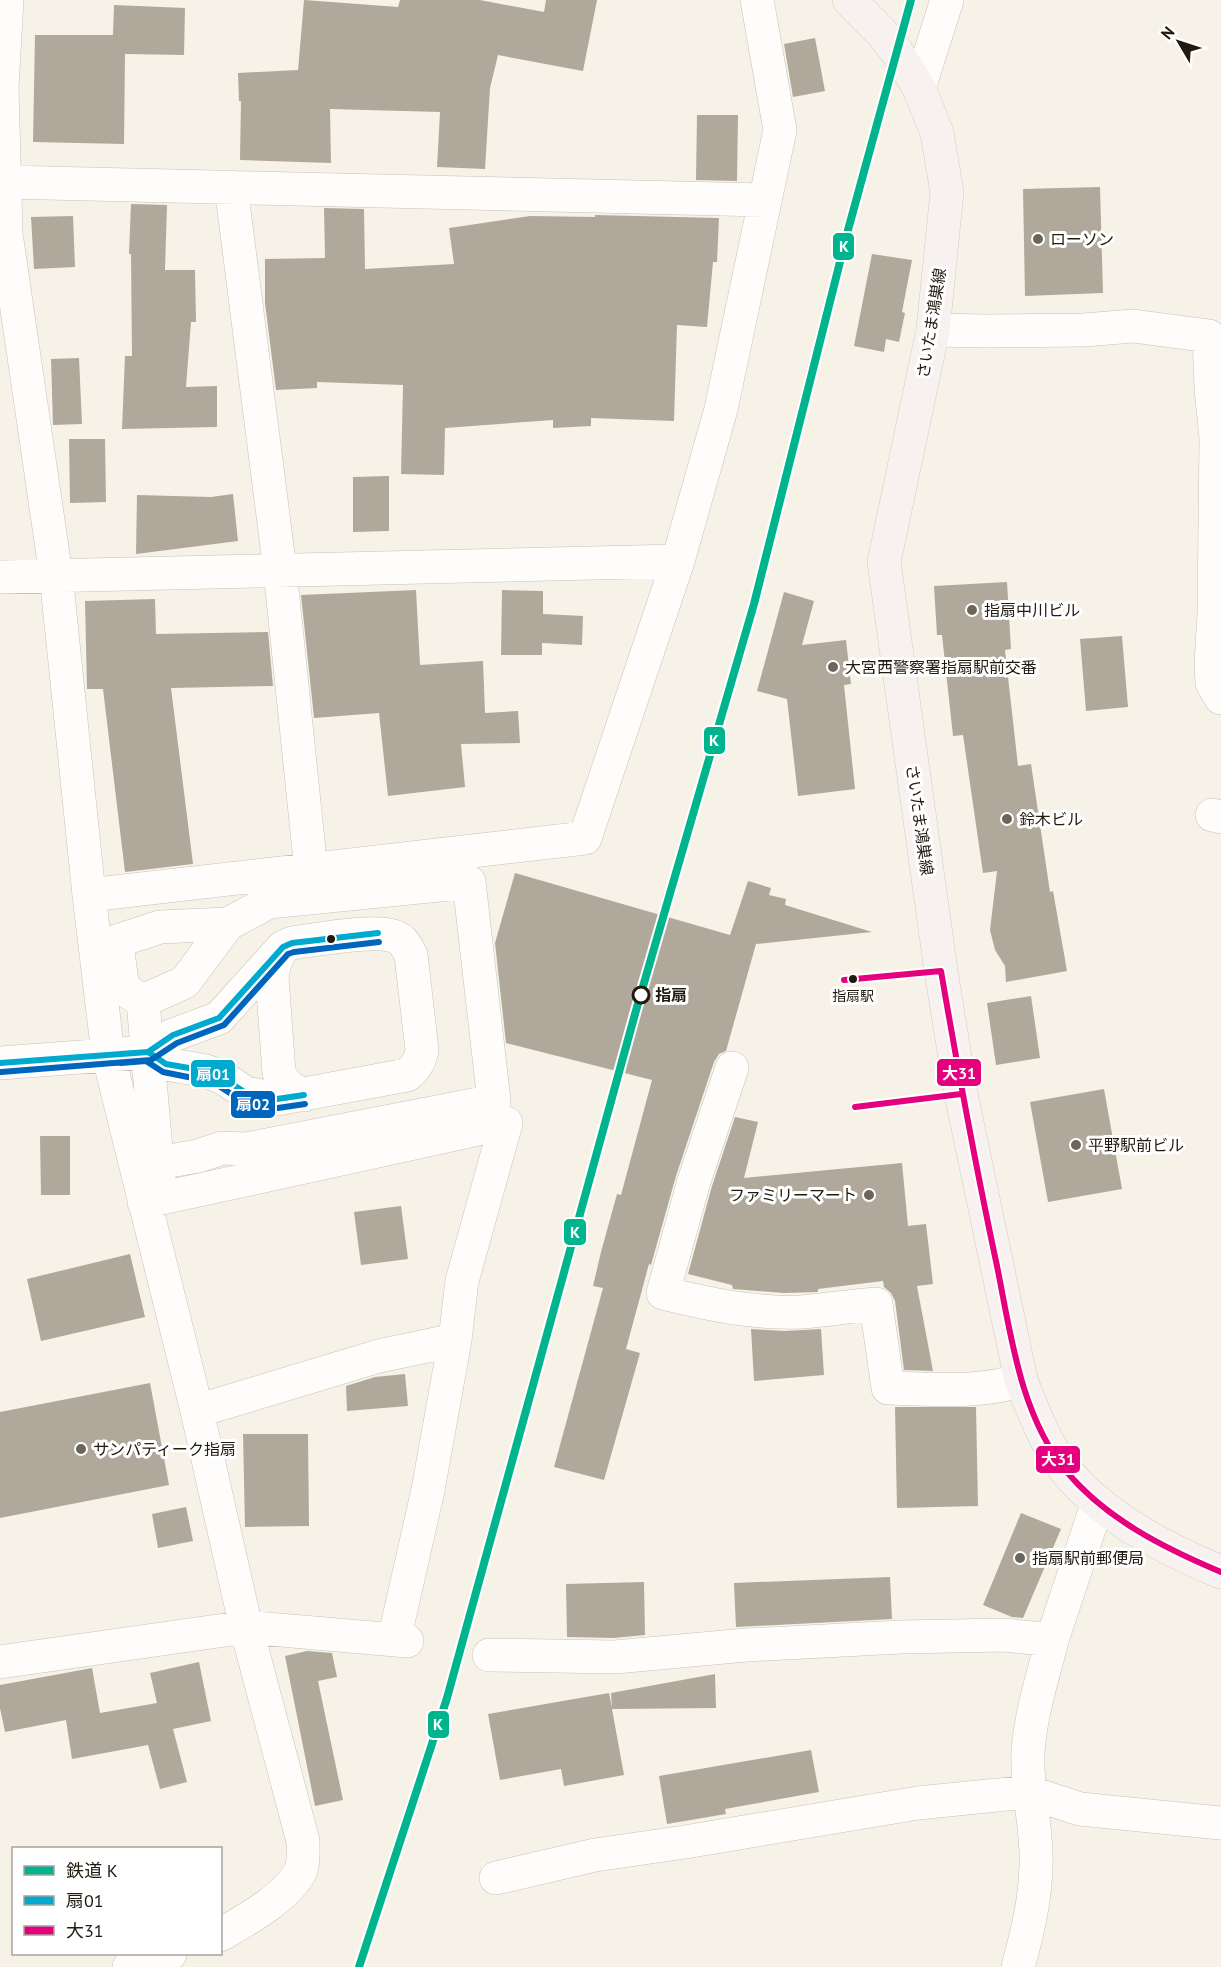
<svg xmlns="http://www.w3.org/2000/svg" width="1221" height="1967" font-family="'PT Sans','Noto Sans JP',sans-serif">
<style>
.building{fill:#b0a89b}
.lines{fill:none;stroke-linecap:round;stroke-linejoin:round}
.minor-casing{stroke:#c7c2b7;stroke-width:34}
.major-casing{stroke:#cfccc6;stroke-width:34}
.minor{stroke:#fefdfb;stroke-width:33}
.major{stroke:#f7f1ef;stroke-width:33}
.bus-1-casing{stroke:#fff;stroke-width:10}
.bus-2-casing{stroke:#fff;stroke-width:10}
.bus-3-casing{stroke:#fff;stroke-width:10}
.bus-1{stroke:#00a9ce;stroke-width:6}
.bus-2{stroke:#e5007d;stroke-width:6}
.bus-3{stroke:#0065bd;stroke-width:6}
.rail-1-casing{stroke:#fff;stroke-width:12}
.rail-1{stroke:#00b48d;stroke-width:8}
.poi-dot{fill:#6b665b;stroke:#fff;stroke-width:2}
.bus-dot{fill:#201a0f;stroke:#fff;stroke-width:2}
.stop-dot{fill:#fff;stroke:#201a0f;stroke-width:3}
.labels{text-anchor:middle;dominant-baseline:central;stroke-width:6;stroke-linejoin:round;paint-order:stroke}
.bus-label{font-size:14px;fill:#201a0f;stroke:#fff}
.poi-label{font-size:16px;fill:#201a0f;stroke:#fff;text-anchor:start}
.street-label{font-size:16px;fill:#201a0f;stroke:#fff}
.stop-label{font-size:16px;font-weight:bold;fill:#201a0f;stroke:#fff;text-anchor:start}
.line-badge{stroke:#fff;stroke-width:2}
.badge-label{font-size:16px;text-anchor:middle;font-weight:bold;fill:#fff}
</style>
<rect width="100%" height="100%" fill="#f7f2e7"/>
<path class="building" d="M 304,0 L 398,7 L 400,0 L 480,0 L 544,12 L 546,0 L 597,0 L 583,71 L 498,55 L 490,88 L 485,169 L 437,167 L 440,112 L 330,109 L 331,163 L 240,160 L 241,101 L 239,101 L 238,73 L 298,70 Z
M 114,5 L 185,8 L 184,55 L 125,54 L 124,144 L 33,142 L 35,35 L 113,35 Z
M 815,38 L 825,91 L 793,97 L 784,44 Z
M 697,115 L 738,115 L 737,181 L 696,180 Z
M 1100,187 L 1103,293 L 1025,296 L 1023,189 Z
M 131,204 L 167,205 L 165,270 L 195,270 L 196,322 L 191,322 L 186,387 L 217,386 L 217,427 L 122,429 L 125,356 L 132,356 L 131,254 L 129,254 Z
M 324,208 L 364,209 L 365,269 L 454,264 L 449,228 L 530,216 L 595,217 L 595,215 L 719,218 L 717,262 L 713,262 L 707,327 L 677,325 L 674,421 L 591,418 L 591,426 L 553,428 L 553,420 L 445,428 L 444,475 L 401,474 L 403,385 L 317,382 L 317,388 L 276,390 L 265,303 L 265,259 L 325,258 Z
M 73,216 L 75,267 L 34,269 L 31,217 Z
M 872,254 L 912,260 L 902,312 L 905,313 L 899,342 L 886,339 L 884,352 L 854,346 Z
M 79,358 L 82,424 L 53,425 L 51,359 Z
M 69,439 L 105,439 L 106,502 L 70,503 Z
M 389,476 L 389,531 L 353,532 L 353,477 Z
M 233,494 L 238,541 L 136,554 L 137,495 L 211,497 Z
M 1007,582 L 1011,649 L 1005,650 L 1018,766 L 1031,764 L 1050,892 L 1053,891 L 1067,971 L 1006,982 L 1005,966 L 995,950 L 990,930 L 997,871 L 983,873 L 963,735 L 953,736 L 942,635 L 937,635 L 934,586 Z
M 416,590 L 420,665 L 483,661 L 485,713 L 518,711 L 520,743 L 461,744 L 465,787 L 388,796 L 379,713 L 314,718 L 301,595 Z
M 502,590 L 543,591 L 543,614 L 583,616 L 582,645 L 542,643 L 542,655 L 501,655 Z
M 784,592 L 814,601 L 802,645 L 846,640 L 851,684 L 844,685 L 855,789 L 798,796 L 787,699 L 757,691 Z
M 155,599 L 156,634 L 268,632 L 273,686 L 171,688 L 193,864 L 125,872 L 103,689 L 87,689 L 85,601 Z
M 1122,636 L 1128,707 L 1086,711 L 1080,639 Z
M 515,873 L 730,935 L 748,881 L 771,888 L 769,895 L 786,899 L 785,905 L 872,932 L 756,944 L 726,1051 L 719,1054 L 714,1062 L 676,1176 L 651,1265 L 649,1264 L 626,1349 L 640,1353 L 604,1480 L 554,1467 L 603,1288 L 593,1286 L 601,1252 L 617,1194 L 621,1195 L 652,1080 L 506,1043 L 495,943 Z
M 1031,996 L 1040,1058 L 996,1065 L 987,1003 Z
M 1104,1089 L 1122,1189 L 1048,1202 L 1030,1102 Z
M 735,1117 L 758,1122 L 744,1178 L 902,1163 L 908,1226 L 926,1224 L 933,1284 L 917,1286 L 933,1371 L 904,1370 L 895,1301 L 891,1293 L 884,1287 L 883,1281 L 818,1289 L 818,1292 L 784,1293 L 733,1289 L 732,1285 L 688,1274 L 712,1186 Z
M 40,1136 L 70,1136 L 70,1195 L 41,1195 Z
M 401,1206 L 408,1259 L 361,1265 L 354,1212 Z
M 130,1254 L 145,1317 L 41,1341 L 27,1279 Z
M 751,1329 L 784,1331 L 821,1329 L 824,1375 L 754,1381 Z
M 405,1374 L 408,1406 L 347,1411 L 346,1386 L 375,1377 Z
M 150,1383 L 169,1485 L 0,1518 L 0,1412 Z
M 895,1407 L 976,1407 L 978,1506 L 897,1508 Z
M 243,1434 L 308,1434 L 309,1526 L 245,1527 Z
M 186,1507 L 193,1541 L 158,1548 L 152,1514 Z
M 1021,1513 L 1061,1529 L 1023,1618 L 1012,1617 L 983,1605 Z
M 890,1577 L 892,1619 L 736,1627 L 734,1583 Z
M 644,1582 L 645,1635 L 614,1638 L 567,1637 L 566,1584 Z
M 307,1651 L 332,1653 L 337,1677 L 318,1681 L 343,1800 L 315,1806 L 285,1656 Z
M 199,1662 L 211,1721 L 173,1729 L 187,1782 L 160,1789 L 148,1745 L 72,1759 L 66,1720 L 5,1732 L 0,1708 L 0,1685 L 92,1668 L 100,1713 L 157,1703 L 150,1673 Z
M 715,1674 L 716,1708 L 612,1709 L 624,1775 L 564,1786 L 561,1769 L 500,1780 L 488,1714 L 609,1693 L 612,1708 L 611,1693 Z
M 811,1750 L 819,1792 L 725,1809 L 726,1814 L 667,1824 L 659,1776 Z"/>
<g class="lines">
<g class="minor-casing">
<path id="minor" d="M 919,88 L 947,0
M 5,182 L 764,200
M 231,187 L 280,570 L 311,870
M 933,330 L 985,331 L 1084,330 L 1133,326 L 1209,336 L 1211,388 L 1216,438 L 1214,614 L 1211,664 L 1212,683 L 1221,698
M 0,577 L 678,561
M 1212,815 L 1221,817
M 89,895 L 585,838 L 678,561 L 721,409 L 780,130 L 757,0
M 117,941 L 160,927 L 228,924 L 269,902 L 469,882 L 494,1101 L 246,1149 L 222,1148 L 198,1156 L 158,1163
M 117,945 L 123,989 L 143,1001 L 159,1184
M 281,950 L 275,962 L 272,977 L 279,1073 C 285,1085 292,1090 304,1095
M 143,1001 L 185,982 L 228,924
M 0,1063 L 148,1052 L 173,1035 L 219,1018 L 283,947 L 292,943 C 315,940 377,928 396,937 C 404,940 407,948 411,955 L 422,1050 C 420,1061 416,1068 407,1075 L 277,1099 L 246,1093 L 223,1078 L 206,1071 L 166,1064 L 148,1052
M 732,1068 L 694,1181 L 663,1293 C 707,1304 755,1314 801,1312 C 826,1310 851,1306 876,1304 L 888,1388 C 932,1389 979,1394 1021,1380
M 144,1202 L 506,1123 L 462,1281 L 455,1340 L 428,1490 L 394,1640
M 197,1411 L 379,1356 L 455,1340
M 489,1655 L 615,1657 L 746,1645 L 901,1637 L 1004,1635 L 1052,1640 L 1098,1502
M 0,1662 L 246,1627 L 197,1411 L 108,1054 L 89,895 L 56,575 L 6,234 L 2,87 L 7,0
M 496,1878 L 595,1855 L 685,1842 L 918,1803 L 1028,1792 L 1080,1809 L 1221,1823
M 220,1935 C 246,1920 288,1897 301,1870 C 304,1862 303,1850 303,1841 L 246,1627 L 407,1641
M 129,1967 L 170,1954
M 1018,1967 C 1027,1934 1035,1902 1036,1867 C 1038,1829 1026,1791 1028,1753 C 1030,1715 1043,1677 1052,1640"/>
</g>
<g class="major-casing">
<path id="major" d="M 849,0 L 882,33 L 897,52 L 919,88 L 937,133 L 947,192 L 933,330 L 884,562 L 941,971 L 961,1094 L 1021,1380 C 1030,1403 1039,1427 1051,1448 C 1084,1508 1160,1547 1221,1572"/>
</g>
<use href="#minor" class="minor"/>
<use href="#major" class="major"/>
<g class="bus-1-casing">
<path id="bus-1" d="M 120,1054 L 148,1052 L 166,1064 L 206,1071 L 223,1078 L 246,1093 L 261,1097 L 277,1099 L 304,1095
M 0,1063 L 148,1052 L 173,1035 L 219,1018 L 283,947 L 292,943 L 378,933"/>
</g>
<g class="bus-2-casing">
<path id="bus-2" d="M 844,980 L 941,971 C 958,1070 976,1168 997,1266 C 1011,1335 1020,1414 1066,1471 C 1106,1519 1164,1548 1221,1572
M 855,1107 L 961,1094"/>
</g>
<g class="bus-3-casing">
<path id="bus-3" d="M 121,1063 L 146,1061 L 163,1072 L 203,1080 L 219,1086 L 242,1101 L 259,1106 L 278,1108 L 305,1104
M 1,1072 L 151,1060 L 177,1043 L 224,1025 L 288,954 L 294,952 L 379,942"/>
</g>
<use href="#bus-1" class="bus-1"/>
<use href="#bus-2" class="bus-2"/>
<use href="#bus-3" class="bus-3"/>
<g class="rail-1-casing">
<path id="rail-1" d="M 359,1967 L 447,1698 L 635,1014 L 754,604 L 848,230 L 911,0"/>
</g>
<use href="#rail-1" class="rail-1"/>
</g>
<g class="poi-dot">
<circle cx="1038" cy="239" r="6"/>
<circle cx="972" cy="610" r="6"/>
<circle cx="833" cy="667" r="6"/>
<circle cx="1007" cy="819" r="6"/>
<circle cx="1076" cy="1145" r="6"/>
<circle cx="869" cy="1195" r="6"/>
<circle cx="81" cy="1449" r="6"/>
<circle cx="1020" cy="1558" r="6"/>
</g>
<g class="bus-dot">
<circle cx="331" cy="939" r="5"/>
<circle cx="853" cy="979" r="5"/>
</g>
<circle class="stop-dot" cx="641" cy="995" r="8"/>
<g class="labels">
<g class="bus-label">
<text x="853" y="996">指扇駅</text>
</g>
<g class="poi-label">
<text x="1050" y="239">ローソン</text>
<text x="984" y="610">指扇中川ビル</text>
<text x="845" y="667">大宮西警察署指扇駅前交番</text>
<text x="1019" y="819">鈴木ビル</text>
<text x="1088" y="1145">平野駅前ビル</text>
<text x="857" y="1195" text-anchor="end">ファミリーマート</text>
<text x="93" y="1449">サンパティーク指扇</text>
<text x="1032" y="1558">指扇駅前郵便局</text>
</g>
<g class="street-label">
<text transform="translate(931 323) rotate(-81)">さいたま鴻巣線</text>
<text transform="translate(920 820) rotate(82)">さいたま鴻巣線</text>
</g>
<g class="stop-label">
<text x="655" y="995">指扇</text>
</g>
</g>
<g class="line-badge">
<rect x="832" y="232" width="23" height="29" rx="6" fill="#00b48d"/>
<rect x="703" y="726" width="23" height="29" rx="6" fill="#00b48d"/>
<rect x="936" y="1058" width="46" height="29" rx="6" fill="#e5007d"/>
<rect x="190" y="1059" width="46" height="29" rx="6" fill="#00a9ce"/>
<rect x="230" y="1090" width="46" height="29" rx="6" fill="#0065bd"/>
<rect x="563" y="1218" width="24" height="28" rx="6" fill="#00b48d"/>
<rect x="1035" y="1445" width="46" height="29" rx="6" fill="#e5007d"/>
<rect x="427" y="1710" width="23" height="29" rx="6" fill="#00b48d"/>
</g>
<g class="badge-label">
<text x="844" y="252">K</text>
<text x="714" y="746">K</text>
<text x="959" y="1079">大31</text>
<text x="213" y="1080">扇01</text>
<text x="253" y="1110">扇02</text>
<text x="575" y="1238">K</text>
<text x="1058" y="1465">大31</text>
<text x="438" y="1730">K</text>
</g>
<rect x="12" y="1847" width="210" height="108" fill="#ffffff" stroke="#a6a39f" stroke-width="1.5"/>
<rect x="24" y="1866" width="30" height="9" fill="#00b48d" stroke="#a6a39f" stroke-width="1.5"/>
<text x="66" y="1877" font-size="18" fill="#201a0f">鉄道 K</text>
<rect x="24" y="1896" width="30" height="9" fill="#00a9ce" stroke="#a6a39f" stroke-width="1.5"/>
<text x="66" y="1907" font-size="18" fill="#201a0f">扇01</text>
<rect x="24" y="1926" width="30" height="9" fill="#e5007d" stroke="#a6a39f" stroke-width="1.5"/>
<text x="66" y="1937" font-size="18" fill="#201a0f">大31</text>
<g transform="translate(1179 42) rotate(309)" stroke="#ffffff" stroke-width="4.5" paint-order="stroke">
<path d="M0-4.5L10 22L0 15L-10 22Z" fill="#201a0f"/>
<text y="-9" font-size="16" font-weight="bold" text-anchor="middle" fill="#201a0f">N</text>
</g>
</svg>
